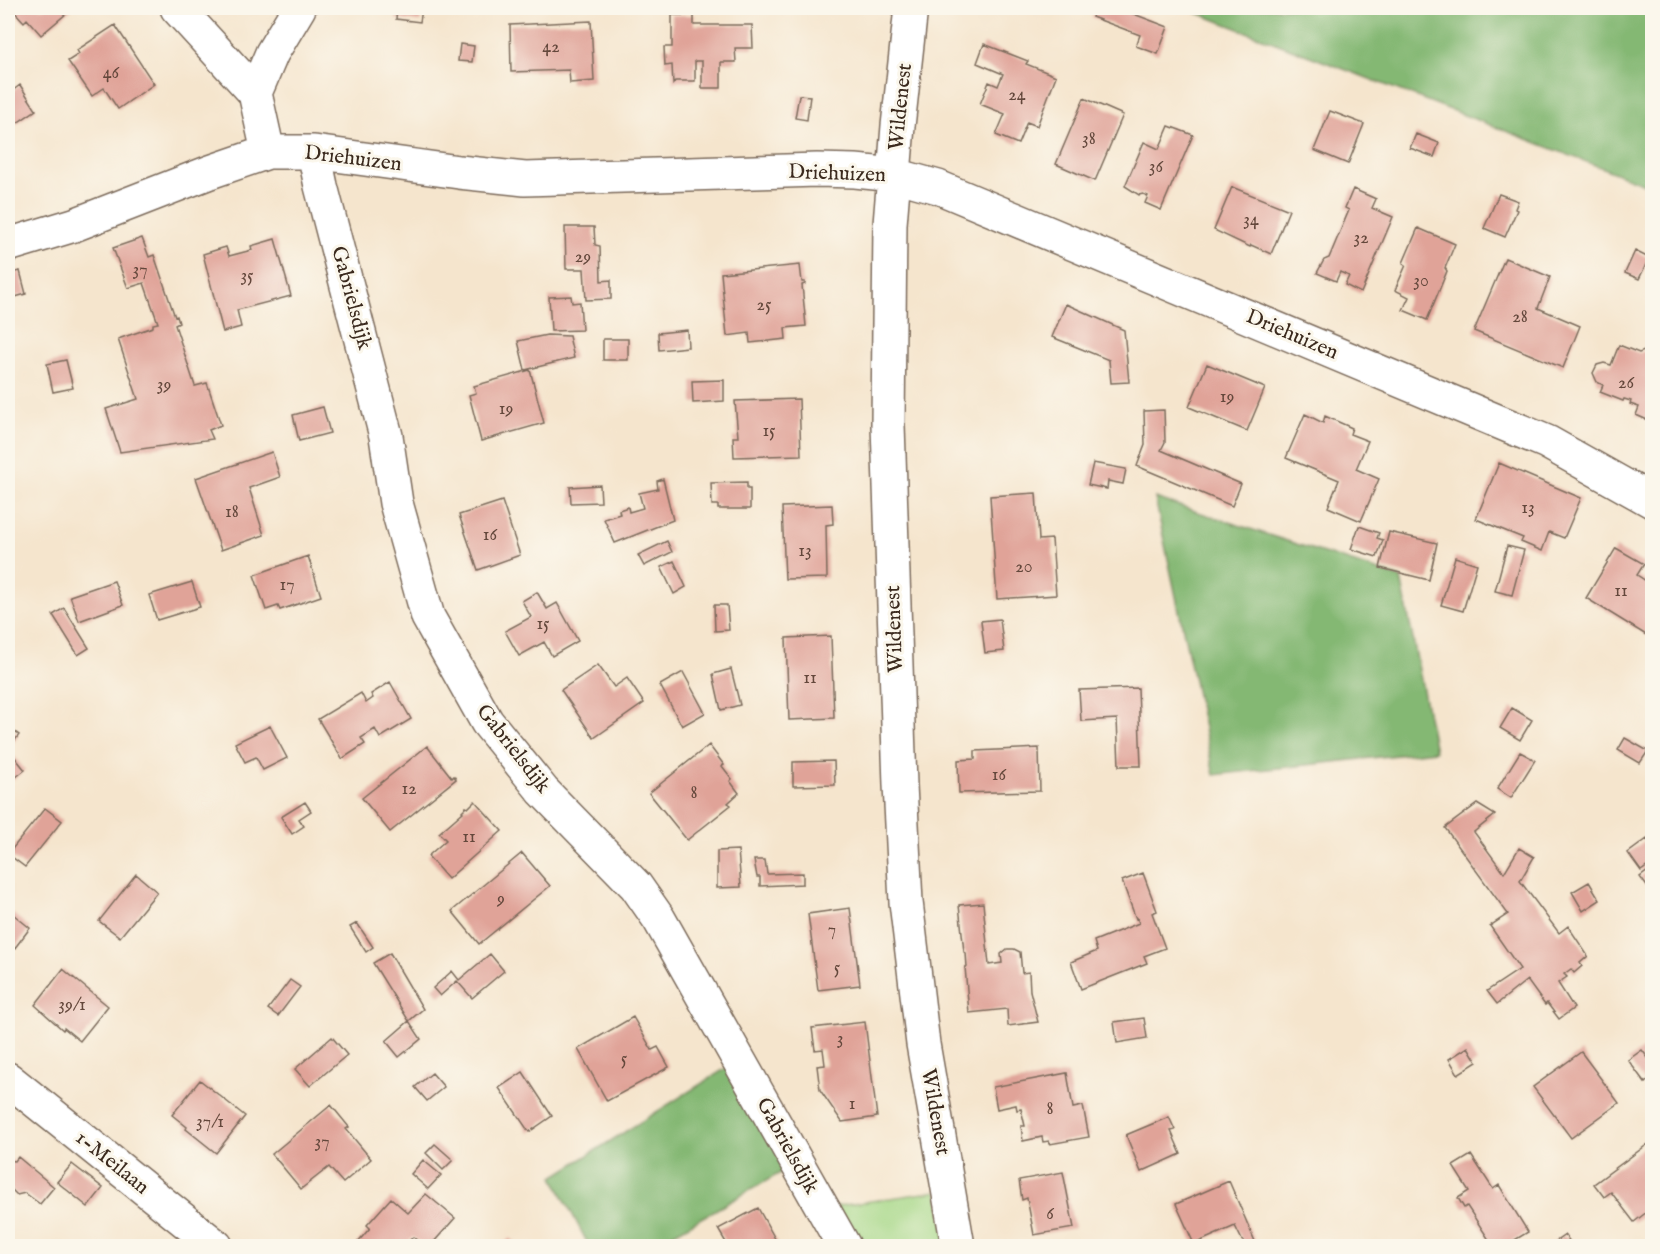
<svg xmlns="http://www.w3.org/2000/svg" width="1660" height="1254" font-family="'IM FELL English',serif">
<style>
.green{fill:#a5d786;stroke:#708052;stroke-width:1.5}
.forest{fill:#84b873;stroke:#607148;stroke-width:1.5}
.building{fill:#e0a398}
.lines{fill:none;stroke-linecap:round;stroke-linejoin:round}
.minor-casing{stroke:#7c6b5b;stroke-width:36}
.minor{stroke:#fff;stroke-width:33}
.labels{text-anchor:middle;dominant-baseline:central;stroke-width:6;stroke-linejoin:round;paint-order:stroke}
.number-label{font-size:18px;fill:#64483c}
.street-label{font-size:21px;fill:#3b2a1e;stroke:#fbf7ec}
</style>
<rect width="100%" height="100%" fill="#fbf7ec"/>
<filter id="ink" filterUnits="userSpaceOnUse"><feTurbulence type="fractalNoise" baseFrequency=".0167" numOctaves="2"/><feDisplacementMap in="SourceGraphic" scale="12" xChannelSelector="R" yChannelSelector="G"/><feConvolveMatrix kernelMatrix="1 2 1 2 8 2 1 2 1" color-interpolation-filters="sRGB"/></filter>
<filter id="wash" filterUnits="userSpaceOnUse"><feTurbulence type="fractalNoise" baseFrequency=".008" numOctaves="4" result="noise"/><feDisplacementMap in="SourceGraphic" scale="24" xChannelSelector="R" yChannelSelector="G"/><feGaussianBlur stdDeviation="1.35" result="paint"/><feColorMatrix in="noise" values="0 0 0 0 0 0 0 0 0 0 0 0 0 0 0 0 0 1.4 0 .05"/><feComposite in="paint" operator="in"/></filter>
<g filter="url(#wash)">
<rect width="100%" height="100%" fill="#f5e5cd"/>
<path class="green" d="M 937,1191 L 948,1246 L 854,1246 L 831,1207 Z"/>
<path class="forest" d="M 1184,8 L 1652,8 L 1652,187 Z
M 1155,498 L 1401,578 L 1435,751 L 1214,775 Z
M 731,1065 L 789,1168 L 652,1246 L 589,1246 L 553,1177 Z"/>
<g id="blocks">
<path class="building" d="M 11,8 L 73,8 L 41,35 L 27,19 L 24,22 Z
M 397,8 L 445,8 L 444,12 L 422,9 L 420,22 L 396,19 Z
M 1096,8 L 1118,8 L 1168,27 L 1158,54 L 1136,46 L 1140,35 L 1092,17 Z
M 672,15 L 694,15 L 694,25 L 752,25 L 753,48 L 735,48 L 736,62 L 721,62 L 721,88 L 702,88 L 702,61 L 695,61 L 695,81 L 675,81 L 673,84 L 672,65 L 665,66 L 664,47 L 672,47 Z
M 591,21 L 594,81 L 570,83 L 569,70 L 511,72 L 510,25 Z
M 115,25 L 154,84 L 118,109 L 104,88 L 92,96 L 68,61 L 79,54 L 77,50 Z
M 460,44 L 474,46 L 472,62 L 458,61 Z
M 984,44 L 1028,61 L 1026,64 L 1056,76 L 1037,126 L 1027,122 L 1018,144 L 996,135 L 1005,114 L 980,104 L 989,82 L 998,86 L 1003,74 L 977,63 Z
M 20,85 L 36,110 L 8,129 L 8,94 Z
M 799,95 L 810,96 L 807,120 L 795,118 Z
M 1084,98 L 1123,115 L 1095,181 L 1056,164 Z
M 1330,111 L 1364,124 L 1348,164 L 1314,150 Z
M 1169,126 L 1193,135 L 1161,210 L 1145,203 L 1148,196 L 1143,194 L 1139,195 L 1125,186 L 1144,142 L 1159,149 Z
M 1416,134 L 1439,143 L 1434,157 L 1410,148 Z
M 1232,187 L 1289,210 L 1271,254 L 1251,245 L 1250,247 L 1214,230 Z
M 1353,189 L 1376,199 L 1372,208 L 1393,217 L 1361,293 L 1345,285 L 1349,276 L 1340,272 L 1336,281 L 1317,273 L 1324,260 L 1329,258 L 1349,210 L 1345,208 Z
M 1499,194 L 1518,201 L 1515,209 L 1517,210 L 1505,237 L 1484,228 Z
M 565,227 L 594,227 L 595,245 L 600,246 L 601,281 L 611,280 L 611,299 L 586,300 L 584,269 L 566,269 Z
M 1418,228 L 1455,244 L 1445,268 L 1447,271 L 1427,320 L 1403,310 L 1409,297 L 1395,290 L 1406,265 L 1403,263 Z
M 142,238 L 149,257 L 154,255 L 175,317 L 177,316 L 179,323 L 175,325 L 195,386 L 207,383 L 221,425 L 209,430 L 213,439 L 120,452 L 106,409 L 138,399 L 118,339 L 153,327 L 153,324 L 158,323 L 144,283 L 128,288 L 113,248 Z
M 275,239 L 291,296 L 237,310 L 241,327 L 223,332 L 203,254 L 226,247 L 229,256 L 252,250 L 251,246 Z
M 1635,251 L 1649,258 L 1639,279 L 1625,273 Z
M 1505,258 L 1550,277 L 1538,308 L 1580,326 L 1563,368 L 1474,331 Z
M 800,265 L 802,282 L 805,282 L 805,284 L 802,285 L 806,326 L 785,328 L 786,339 L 750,343 L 749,333 L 727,336 L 721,273 Z
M 20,271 L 26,294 L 8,299 L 8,274 Z
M 571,296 L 572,303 L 580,302 L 582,330 L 551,331 L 549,297 Z
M 1066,304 L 1124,330 L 1129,382 L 1111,383 L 1109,360 L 1052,337 Z
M 687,330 L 688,347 L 659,350 L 658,333 Z
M 547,335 L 569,336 L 574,358 L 525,370 L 518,341 Z
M 603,339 L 628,339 L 628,360 L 603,360 Z
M 1619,345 L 1639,353 L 1644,351 L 1652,354 L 1652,422 L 1636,415 L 1639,407 L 1630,404 L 1631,401 L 1624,399 L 1623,401 L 1600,392 L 1603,385 L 1597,382 L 1593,373 L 1597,365 L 1604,363 L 1611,365 Z
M 66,360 L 73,388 L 53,392 L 47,364 Z
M 1207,364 L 1265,388 L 1247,431 L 1189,407 Z
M 530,370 L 544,423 L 481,441 L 469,395 L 476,393 L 474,386 Z
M 724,380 L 724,401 L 693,403 L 692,381 Z
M 799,399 L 801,455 L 734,457 L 733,437 L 738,437 L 735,401 Z
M 323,407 L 330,433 L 299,441 L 293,415 Z
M 1164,410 L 1165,442 L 1161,450 L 1241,484 L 1232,506 L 1137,466 L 1145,445 L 1144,411 Z
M 1305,414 L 1323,423 L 1325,416 L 1352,428 L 1350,434 L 1368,441 L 1356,469 L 1379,479 L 1361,521 L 1328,507 L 1339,480 L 1286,458 Z
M 272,452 L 280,477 L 249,488 L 264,535 L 221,550 L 196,478 Z
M 1093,463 L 1126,469 L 1123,484 L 1108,481 L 1107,489 L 1088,485 Z
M 1499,463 L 1581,498 L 1564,538 L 1549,532 L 1542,551 L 1521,542 L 1523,538 L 1476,519 Z
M 663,479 L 673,520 L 615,543 L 604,519 L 620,514 L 619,510 L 628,507 L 629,512 L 643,508 L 639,493 L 658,489 L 657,481 Z
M 747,482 L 747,489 L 750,489 L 750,509 L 718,509 L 718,505 L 712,505 L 711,483 Z
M 600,485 L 601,502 L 571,503 L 570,487 Z
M 1036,493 L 1039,540 L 1052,539 L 1056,595 L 997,599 L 990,496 Z
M 502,501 L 520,555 L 478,570 L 459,515 Z
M 832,505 L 833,524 L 826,525 L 827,578 L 785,579 L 782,507 Z
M 1359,526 L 1379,533 L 1377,538 L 1383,540 L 1377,557 L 1351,549 Z
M 1389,532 L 1437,543 L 1429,580 L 1380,568 Z
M 667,541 L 672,552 L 644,566 L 638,555 Z
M 1507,546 L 1524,550 L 1512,595 L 1495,591 Z
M 1616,548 L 1644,564 L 1637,575 L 1652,585 L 1652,635 L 1651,638 L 1586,598 Z
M 308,556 L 321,596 L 280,610 L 278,606 L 266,610 L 254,575 Z
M 1455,557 L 1477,564 L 1463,611 L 1441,605 Z
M 674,561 L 686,587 L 674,594 L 661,567 Z
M 114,581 L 123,605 L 79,621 L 70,596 Z
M 192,582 L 200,607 L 157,620 L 149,595 Z
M 537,592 L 547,609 L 557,603 L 578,641 L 552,656 L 544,642 L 519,656 L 505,631 L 531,617 L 522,601 Z
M 714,605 L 727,605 L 729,630 L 715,631 Z
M 64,608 L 89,648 L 78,655 L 53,615 Z
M 1000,619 L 1004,651 L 985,653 L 981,621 Z
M 831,636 L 834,718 L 789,720 L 786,638 Z
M 598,665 L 614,687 L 627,678 L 644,703 L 594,738 L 561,690 Z
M 731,669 L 740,705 L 721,710 L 713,674 Z
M 683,672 L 705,713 L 682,726 L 660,685 Z
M 390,682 L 411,719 L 380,738 L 375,729 L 361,738 L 365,744 L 342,759 L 318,719 L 361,693 L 366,703 L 373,698 L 371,694 Z
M 1138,688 L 1141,766 L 1119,766 L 1117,719 L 1081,721 L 1079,690 Z
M 1512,708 L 1532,720 L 1520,740 L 1500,728 Z
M 270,726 L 287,758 L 263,770 L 256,757 L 245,762 L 235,743 Z
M 8,727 L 19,735 L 8,749 Z
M 1625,738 L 1648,751 L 1640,763 L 1618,750 Z
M 709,745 L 724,765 L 722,766 L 732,779 L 730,781 L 739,793 L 728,803 L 731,805 L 687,840 L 649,793 Z
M 427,746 L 452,778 L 454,776 L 456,779 L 390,832 L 362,798 Z
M 1039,748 L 1040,791 L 959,793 L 958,760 L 975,759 L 975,751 Z
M 1520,752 L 1535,760 L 1511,798 L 1497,789 Z
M 13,755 L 25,770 L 11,781 L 8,776 L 8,759 Z
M 834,761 L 835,785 L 793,786 L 793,762 Z
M 475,801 L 502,831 L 448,879 L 428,856 L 446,840 L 439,833 L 463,812 L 462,811 L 466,807 L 468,808 Z
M 305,802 L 311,811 L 299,819 L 304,826 L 292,834 L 281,817 Z
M 1477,804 L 1495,815 L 1474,832 L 1504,873 L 1519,848 L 1534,857 L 1520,881 L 1559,933 L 1568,926 L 1588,956 L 1580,963 L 1582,966 L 1574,973 L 1571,969 L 1564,974 L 1567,977 L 1558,983 L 1574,1008 L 1559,1019 L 1547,1003 L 1545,1005 L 1527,980 L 1497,1004 L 1487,991 L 1520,969 L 1490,926 L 1508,914 L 1445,828 Z
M 45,808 L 62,821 L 25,867 L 8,854 Z
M 1647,839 L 1652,847 L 1652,863 L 1641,871 L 1628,853 Z
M 738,850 L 741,887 L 717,888 L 717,851 Z
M 522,853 L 550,886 L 479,944 L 452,911 Z
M 754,860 L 765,860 L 767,874 L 803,873 L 803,884 L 760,886 L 760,877 L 757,877 Z
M 1652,868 L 1652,886 L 1649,889 L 1640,877 Z
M 1143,873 L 1157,911 L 1152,913 L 1165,948 L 1144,956 L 1147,963 L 1081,989 L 1071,962 L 1097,951 L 1094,941 L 1139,923 L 1137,918 L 1136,919 L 1122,881 Z
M 136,874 L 157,892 L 120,937 L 99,921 Z
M 1589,882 L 1600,900 L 1583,911 L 1572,892 Z
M 983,903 L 989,965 L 1002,963 L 1001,954 L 1007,949 L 1014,949 L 1020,952 L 1022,973 L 1029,972 L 1030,991 L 1038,1022 L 1008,1026 L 1007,1009 L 969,1013 L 965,967 L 967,967 L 966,953 L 964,952 L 959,905 Z
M 850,908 L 860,985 L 818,990 L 808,914 Z
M 8,910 L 30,928 L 8,957 Z
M 357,923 L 373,947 L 366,952 L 350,927 Z
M 390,953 L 423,1009 L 409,1021 L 421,1039 L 399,1057 L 386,1041 L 409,1021 L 373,963 Z
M 490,954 L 504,971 L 472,998 L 457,981 L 440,996 L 433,988 L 452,971 L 459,980 Z
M 63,969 L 108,1006 L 80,1041 L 64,1028 L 63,1030 L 35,1005 Z
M 290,980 L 300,987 L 278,1016 L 268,1009 Z
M 633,1017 L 652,1050 L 658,1047 L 669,1067 L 607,1101 L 578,1049 Z
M 1144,1018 L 1147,1038 L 1117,1043 L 1114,1022 Z
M 865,1022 L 877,1117 L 842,1122 L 820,1090 L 817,1066 L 825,1065 L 823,1049 L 815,1050 L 812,1028 Z
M 332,1037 L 347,1055 L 310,1086 L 295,1069 Z
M 1468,1047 L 1477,1062 L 1458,1074 L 1449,1059 Z
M 1642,1050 L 1652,1063 L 1652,1076 L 1645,1083 L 1628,1060 Z
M 1581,1052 L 1619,1103 L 1571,1138 L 1533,1087 Z
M 523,1072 L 552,1116 L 529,1132 L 499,1088 Z
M 432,1073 L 444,1087 L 427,1101 L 415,1087 Z
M 1067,1073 L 1073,1108 L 1083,1106 L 1089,1137 L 1050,1144 L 1049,1141 L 1043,1142 L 1042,1137 L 1023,1141 L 1021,1126 L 1025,1126 L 1021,1109 L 1017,1110 L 1016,1105 L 997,1109 L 993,1087 Z
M 200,1080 L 245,1116 L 216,1153 L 186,1129 L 187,1127 L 172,1115 Z
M 331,1105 L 349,1127 L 346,1129 L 371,1159 L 343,1183 L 329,1167 L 301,1189 L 272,1154 Z
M 1169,1117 L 1175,1130 L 1171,1131 L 1181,1154 L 1141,1172 L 1126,1135 Z
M 435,1144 L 453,1160 L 443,1170 L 426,1153 Z
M 1648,1144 L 1652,1150 L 1652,1208 L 1634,1222 L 1611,1192 L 1604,1197 L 1594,1184 Z
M 1471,1155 L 1493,1189 L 1499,1185 L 1528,1232 L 1505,1246 L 1493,1246 L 1467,1206 L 1464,1208 L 1458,1198 L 1469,1191 L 1453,1166 Z
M 18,1157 L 54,1187 L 40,1204 L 25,1193 L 17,1195 L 8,1186 L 8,1160 L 15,1161 Z
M 423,1160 L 441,1175 L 428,1189 L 411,1174 Z
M 72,1164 L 103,1188 L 88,1207 L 57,1182 Z
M 1063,1172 L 1074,1228 L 1034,1235 L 1027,1198 L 1022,1200 L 1019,1180 Z
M 1229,1181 L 1257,1246 L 1245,1246 L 1235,1226 L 1194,1244 L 1176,1204 Z
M 426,1194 L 455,1218 L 432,1244 L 424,1246 L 413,1237 L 404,1246 L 361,1246 L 357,1243 L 370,1228 L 367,1225 L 391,1198 L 408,1213 Z
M 758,1208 L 779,1246 L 728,1246 L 718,1229 Z
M 1565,1235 L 1573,1246 L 1549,1246 Z
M 510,1238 L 520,1246 L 502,1246 Z"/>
</g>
</g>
<g filter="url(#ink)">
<use href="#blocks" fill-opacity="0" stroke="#7c6b5b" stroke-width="1.5"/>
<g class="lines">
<g class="minor-casing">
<path id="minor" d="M 177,8 L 255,93 L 268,152
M 911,8 L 898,126 L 890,224 L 888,425 L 900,785 L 906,902 L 923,1044 L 958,1246
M 255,93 L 272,53 L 299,8
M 314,152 L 321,186 L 386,436 L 396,503 L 428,617 L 487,722 L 543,791 L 636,886 L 659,919 L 844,1246
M 8,245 L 74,225 L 210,172 L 268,152 L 314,152 L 459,172 L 525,179 L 817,170 L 855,171 L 895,175 L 938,187 L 1547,442 L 1652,501
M 8,1079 L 216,1246"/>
</g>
<use href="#minor" class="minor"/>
</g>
</g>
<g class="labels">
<g class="number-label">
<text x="551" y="47">42</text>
<text x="111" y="73">46</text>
<text x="1017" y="95">24</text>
<text x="1089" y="139">38</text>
<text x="1156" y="167">36</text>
<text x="1251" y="220">34</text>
<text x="1361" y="238">32</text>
<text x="583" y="257">29</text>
<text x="140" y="270">37</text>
<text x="247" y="276">35</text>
<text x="1421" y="281">30</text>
<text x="764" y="305">25</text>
<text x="1520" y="317">28</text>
<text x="1626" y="383">26</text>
<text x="164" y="385">39</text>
<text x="1227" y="397">19</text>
<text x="506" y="409">19</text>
<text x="769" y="431">15</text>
<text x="1528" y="508">13</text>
<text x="232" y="512">18</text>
<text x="490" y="535">16</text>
<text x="805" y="551">13</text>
<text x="1024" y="567">20</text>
<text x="287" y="585">17</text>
<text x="1621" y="591">11</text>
<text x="543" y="624">15</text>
<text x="810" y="678">11</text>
<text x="999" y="775">16</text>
<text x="409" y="789">12</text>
<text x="694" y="793">8</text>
<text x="469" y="837">11</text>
<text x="501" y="899">9</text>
<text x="832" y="930">7</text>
<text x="837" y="968">5</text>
<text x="72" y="1005">39/1</text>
<text x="840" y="1039">3</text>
<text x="624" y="1059">5</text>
<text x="852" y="1104">1</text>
<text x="1050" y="1109">8</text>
<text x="210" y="1122">37/1</text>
<text x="322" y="1142">37</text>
<text x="1050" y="1214">6</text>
</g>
<g class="street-label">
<text transform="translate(901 107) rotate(-84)">Wildenest</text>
<text transform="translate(353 159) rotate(7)">Driehuizen</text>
<text transform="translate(837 174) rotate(2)">Driehuizen</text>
<text transform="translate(351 298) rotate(75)">Gabrielsdijk</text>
<text transform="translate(1292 335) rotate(23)">Driehuizen</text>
<text transform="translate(895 629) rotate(-92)">Wildenest</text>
<text transform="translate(513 749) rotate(52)">Gabrielsdijk</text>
<text transform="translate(935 1112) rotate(80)">Wildenest</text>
<text transform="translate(787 1146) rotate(61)">Gabrielsdijk</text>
<text transform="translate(112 1163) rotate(39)">1-Meilaan</text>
</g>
</g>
<rect width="1660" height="1254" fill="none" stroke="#fbf7ec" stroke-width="30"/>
</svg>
